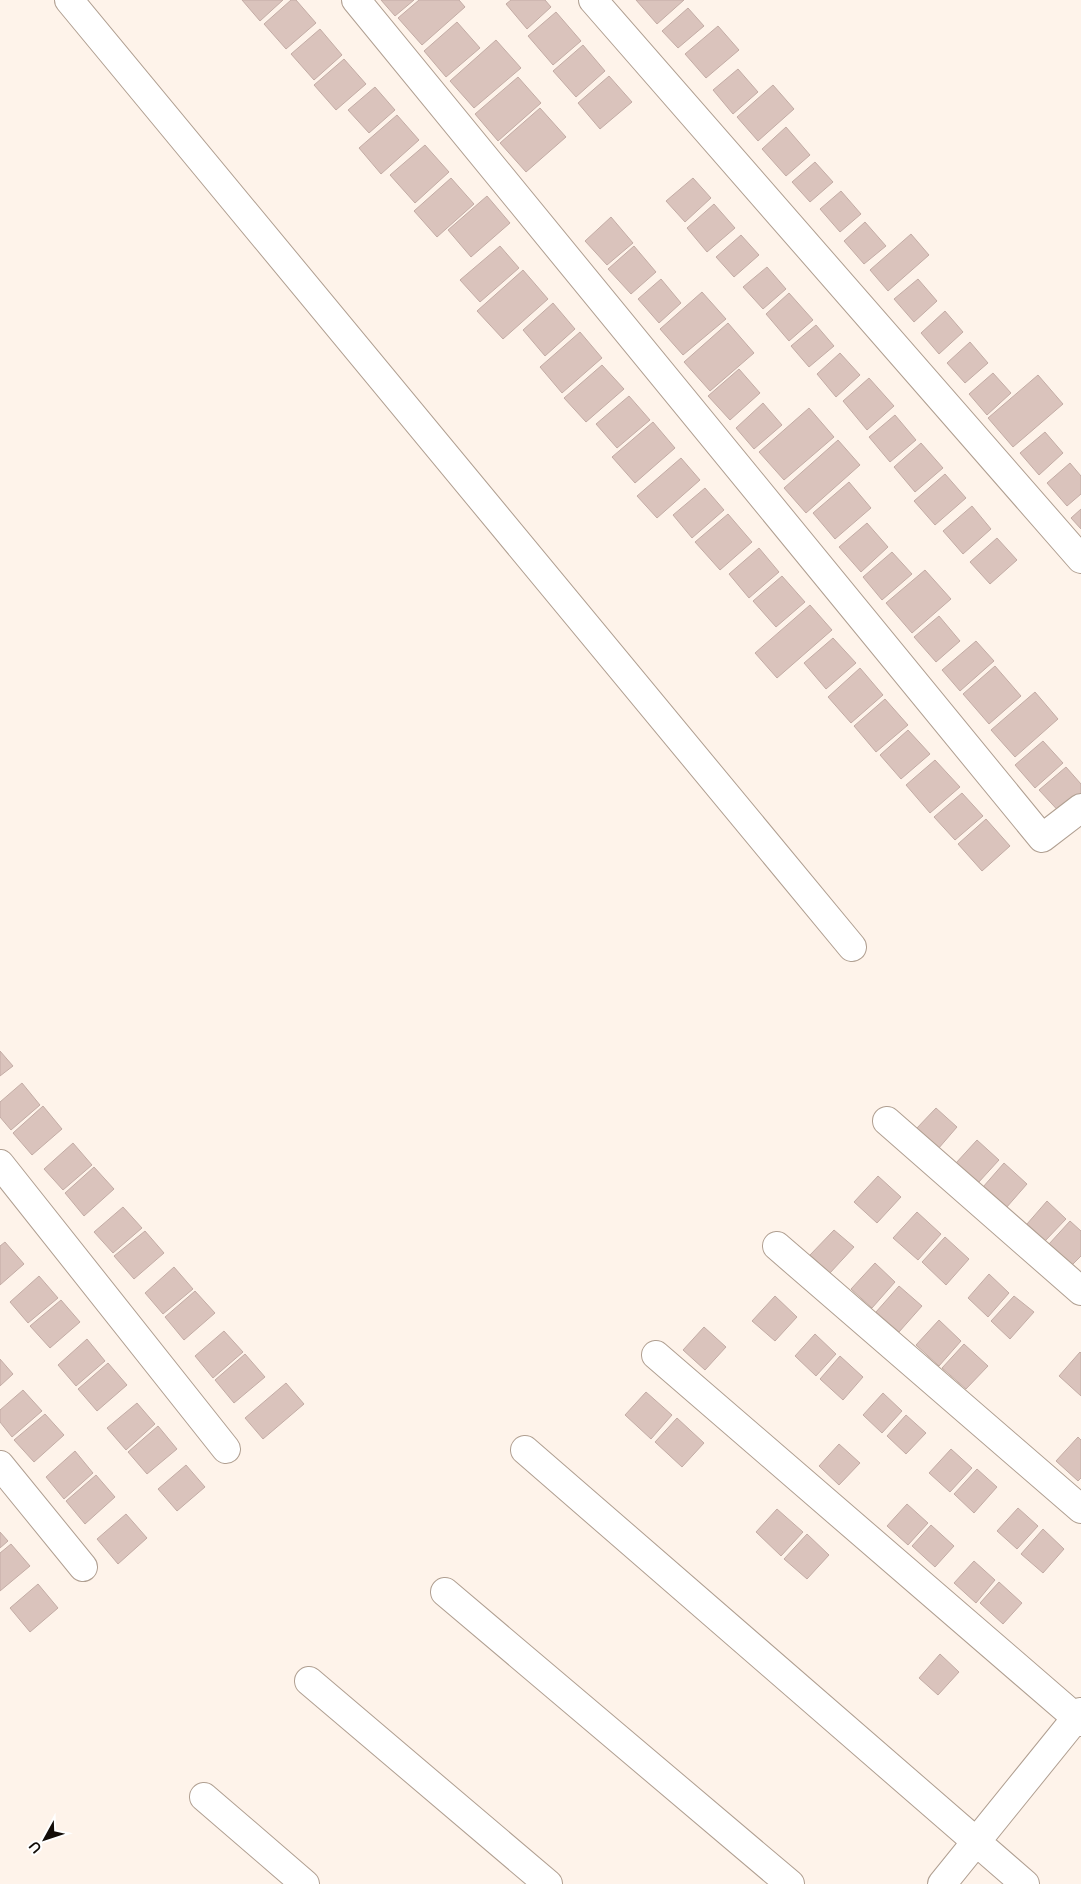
<svg xmlns="http://www.w3.org/2000/svg" width="1081" height="1884" font-family="'Varela Round',sans-serif">
<style>
.building{fill:#dac3bc;stroke:#c3aca5}
.lines{fill:none;stroke-linecap:round;stroke-linejoin:round}
.street-casing{stroke:#b09f91;stroke-width:30}
.street{stroke:#fff;stroke-width:28}
</style>
<rect width="100%" height="100%" fill="#fef3ea"/>
<path class="building" d="M 242,0 L 283,0 L 260,21 Z
M 291,0 L 296,0 L 316,23 L 286,49 L 264,24 Z
M 381,0 L 414,0 L 395,16 Z
M 419,0 L 459,0 L 465,7 L 422,45 L 398,18 Z
M 511,0 L 545,0 L 551,7 L 527,29 L 506,4 Z
M 636,0 L 684,0 L 657,24 Z
M 688,8 L 704,26 L 678,48 L 662,31 Z
M 556,12 L 581,41 L 553,65 L 528,36 Z
M 457,22 L 480,48 L 446,77 L 424,51 Z
M 718,26 L 739,50 L 706,78 L 685,54 Z
M 320,29 L 342,55 L 314,80 L 291,54 Z
M 496,40 L 521,68 L 474,108 L 450,81 Z
M 583,45 L 605,71 L 576,97 L 553,71 Z
M 344,59 L 366,84 L 336,110 L 314,85 Z
M 738,69 L 758,92 L 733,114 L 713,90 Z
M 609,76 L 632,102 L 600,129 L 578,103 Z
M 518,77 L 541,103 L 498,141 L 475,114 Z
M 773,85 L 794,109 L 758,141 L 737,117 Z
M 375,87 L 395,110 L 369,133 L 348,110 Z
M 540,108 L 566,137 L 526,172 L 500,143 Z
M 397,115 L 419,140 L 381,174 L 359,148 Z
M 786,127 L 810,155 L 786,176 L 762,149 Z
M 425,145 L 449,172 L 415,203 L 390,175 Z
M 815,162 L 833,182 L 810,202 L 792,182 Z
M 451,178 L 474,204 L 437,237 L 414,211 Z
M 693,178 L 711,198 L 685,222 L 666,201 Z
M 841,191 L 861,214 L 840,232 L 820,209 Z
M 487,196 L 510,223 L 471,257 L 448,230 Z
M 714,204 L 735,228 L 707,252 L 687,228 Z
M 611,217 L 633,243 L 607,265 L 585,241 Z
M 865,222 L 886,246 L 864,264 L 844,241 Z
M 911,234 L 929,255 L 888,291 L 870,270 Z
M 741,235 L 759,255 L 734,277 L 716,257 Z
M 500,246 L 519,268 L 480,302 L 460,280 Z
M 634,246 L 656,272 L 631,294 L 608,269 Z
M 767,267 L 786,289 L 763,309 L 743,287 Z
M 523,270 L 548,299 L 503,339 L 477,311 Z
M 661,279 L 681,303 L 659,323 L 638,299 Z
M 918,279 L 937,301 L 914,322 L 894,299 Z
M 702,292 L 726,319 L 683,355 L 660,329 Z
M 789,293 L 813,320 L 789,341 L 766,314 Z
M 553,303 L 575,329 L 545,356 L 523,330 Z
M 945,311 L 963,332 L 939,354 L 921,333 Z
M 728,323 L 754,353 L 710,391 L 684,362 Z
M 816,325 L 834,346 L 809,367 L 791,346 Z
M 580,332 L 602,358 L 562,393 L 540,367 Z
M 970,342 L 988,363 L 965,383 L 947,363 Z
M 840,353 L 860,375 L 836,397 L 817,374 Z
M 602,365 L 624,389 L 586,422 L 564,398 Z
M 739,369 L 760,393 L 730,420 L 708,396 Z
M 993,373 L 1011,393 L 987,415 L 969,394 Z
M 1038,375 L 1063,404 L 1013,447 L 988,418 Z
M 869,378 L 894,406 L 867,430 L 843,401 Z
M 629,396 L 650,420 L 617,448 L 596,424 Z
M 763,403 L 782,425 L 754,449 L 736,428 Z
M 809,408 L 834,437 L 784,480 L 759,452 Z
M 895,415 L 916,440 L 890,462 L 869,437 Z
M 653,422 L 675,448 L 635,483 L 612,457 Z
M 1045,432 L 1063,453 L 1039,475 L 1020,453 Z
M 838,440 L 860,465 L 806,513 L 784,488 Z
M 921,443 L 943,468 L 915,492 L 894,467 Z
M 681,458 L 700,480 L 657,518 L 637,496 Z
M 1070,463 L 1081,476 L 1081,494 L 1067,506 L 1047,483 Z
M 945,474 L 966,498 L 935,525 L 914,501 Z
M 849,482 L 871,508 L 835,539 L 813,513 Z
M 705,488 L 724,510 L 692,538 L 673,515 Z
M 972,506 L 991,529 L 963,554 L 943,531 Z
M 1081,509 L 1081,529 L 1071,518 Z
M 728,514 L 752,542 L 720,570 L 695,542 Z
M 867,523 L 888,547 L 861,572 L 839,547 Z
M 997,538 L 1017,560 L 990,584 L 970,562 Z
M 759,548 L 779,572 L 749,598 L 729,574 Z
M 892,552 L 912,574 L 882,600 L 863,577 Z
M 925,570 L 951,599 L 912,633 L 886,603 Z
M 782,576 L 805,602 L 776,627 L 753,601 Z
M 810,605 L 832,630 L 777,678 L 755,653 Z
M 939,616 L 960,641 L 936,662 L 914,637 Z
M 833,638 L 856,663 L 826,689 L 804,663 Z
M 976,641 L 994,661 L 960,691 L 942,670 Z
M 995,666 L 1021,696 L 989,724 L 963,694 Z
M 860,668 L 883,695 L 851,723 L 828,697 Z
M 1035,692 L 1058,719 L 1015,757 L 991,730 Z
M 885,699 L 908,725 L 876,752 L 854,726 Z
M 908,730 L 930,754 L 901,779 L 880,755 Z
M 1043,741 L 1063,763 L 1035,788 L 1015,765 Z
M 935,760 L 960,787 L 930,813 L 906,785 Z
M 1066,767 L 1081,784 L 1081,803 L 1064,817 L 1039,790 Z
M 962,793 L 983,816 L 955,840 L 934,817 Z
M 986,819 L 1010,846 L 982,871 L 958,844 Z
M 0,1051 L 13,1066 L 0,1076 Z
M 22,1083 L 40,1105 L 11,1130 L 0,1117 L 0,1102 Z
M 43,1106 L 62,1129 L 32,1155 L 13,1133 Z
M 936,1108 L 957,1127 L 938,1149 L 916,1129 Z
M 977,1140 L 999,1160 L 978,1183 L 956,1163 Z
M 73,1143 L 92,1165 L 63,1190 L 44,1169 Z
M 1004,1163 L 1027,1184 L 1006,1208 L 983,1187 Z
M 94,1167 L 114,1189 L 84,1216 L 65,1193 Z
M 878,1176 L 901,1197 L 877,1223 L 854,1202 Z
M 1047,1201 L 1066,1219 L 1045,1241 L 1027,1224 Z
M 123,1207 L 142,1228 L 113,1253 L 94,1232 Z
M 917,1212 L 941,1234 L 918,1260 L 893,1238 Z
M 1070,1221 L 1081,1231 L 1081,1256 L 1072,1265 L 1049,1244 Z
M 834,1230 L 854,1247 L 830,1273 L 810,1255 Z
M 145,1231 L 164,1253 L 134,1279 L 114,1256 Z
M 945,1237 L 969,1259 L 946,1285 L 922,1262 Z
M 5,1242 L 24,1264 L 0,1285 L 0,1246 Z
M 875,1263 L 895,1282 L 872,1308 L 851,1289 Z
M 174,1267 L 193,1289 L 163,1314 L 145,1293 Z
M 989,1274 L 1009,1293 L 988,1317 L 968,1298 Z
M 39,1276 L 58,1298 L 28,1323 L 10,1302 Z
M 899,1286 L 922,1306 L 899,1332 L 876,1312 Z
M 195,1291 L 215,1313 L 184,1340 L 165,1317 Z
M 775,1296 L 797,1317 L 775,1341 L 752,1321 Z
M 1014,1296 L 1034,1312 L 1010,1339 L 991,1321 Z
M 61,1300 L 80,1322 L 50,1348 L 30,1326 Z
M 939,1320 L 961,1341 L 939,1366 L 916,1345 Z
M 704,1327 L 726,1347 L 705,1370 L 683,1350 Z
M 224,1331 L 243,1352 L 213,1378 L 195,1356 Z
M 815,1334 L 836,1354 L 816,1376 L 795,1356 Z
M 87,1339 L 105,1361 L 76,1386 L 58,1365 Z
M 964,1344 L 988,1366 L 966,1389 L 942,1368 Z
M 1080,1352 L 1081,1353 L 1081,1396 L 1059,1376 Z
M 245,1354 L 265,1377 L 234,1403 L 215,1380 Z
M 840,1356 L 863,1377 L 843,1400 L 820,1379 Z
M 0,1359 L 13,1374 L 0,1386 Z
M 108,1363 L 127,1385 L 97,1411 L 78,1389 Z
M 286,1383 L 304,1404 L 263,1439 L 245,1418 Z
M 23,1390 L 42,1411 L 12,1437 L 0,1422 L 0,1410 Z
M 646,1392 L 672,1415 L 651,1439 L 625,1415 Z
M 883,1393 L 902,1411 L 882,1433 L 863,1415 Z
M 137,1403 L 155,1424 L 126,1450 L 107,1428 Z
M 45,1414 L 64,1435 L 34,1462 L 14,1440 Z
M 906,1415 L 926,1433 L 906,1454 L 887,1436 Z
M 677,1418 L 704,1443 L 682,1467 L 655,1442 Z
M 158,1426 L 177,1449 L 147,1474 L 128,1452 Z
M 1078,1437 L 1081,1440 L 1081,1478 L 1078,1481 L 1056,1461 Z
M 839,1444 L 860,1463 L 839,1485 L 819,1466 Z
M 951,1449 L 972,1468 L 950,1492 L 929,1473 Z
M 75,1451 L 93,1473 L 64,1499 L 46,1477 Z
M 186,1465 L 205,1487 L 177,1511 L 158,1489 Z
M 977,1469 L 997,1487 L 974,1513 L 954,1494 Z
M 96,1475 L 115,1497 L 85,1524 L 66,1501 Z
M 907,1504 L 928,1523 L 908,1545 L 887,1526 Z
M 1018,1508 L 1038,1526 L 1017,1549 L 997,1531 Z
M 777,1509 L 803,1532 L 781,1556 L 756,1532 Z
M 126,1514 L 147,1538 L 118,1564 L 97,1539 Z
M 931,1525 L 954,1546 L 935,1567 L 912,1546 Z
M 1043,1529 L 1064,1549 L 1043,1573 L 1021,1554 Z
M 0,1532 L 8,1541 L 0,1548 Z
M 807,1534 L 829,1555 L 807,1579 L 784,1559 Z
M 11,1544 L 30,1566 L 0,1591 L 0,1553 Z
M 974,1561 L 995,1580 L 976,1603 L 954,1583 Z
M 999,1582 L 1022,1603 L 1003,1624 L 980,1603 Z
M 38,1584 L 58,1608 L 30,1632 L 10,1608 Z
M 940,1654 L 959,1672 L 938,1695 L 919,1678 Z"/>
<g class="lines">
<g class="street-casing">
<path id="street" d="M 69,0 L 852,947
M 356,0 L 1042,838 L 1081,808
M 593,0 L 1081,559
M 887,1121 L 1081,1291
M 0,1164 L 226,1449
M 777,1246 L 1081,1509
M 656,1355 L 1081,1722
M 525,1450 L 1025,1884
M 0,1465 L 83,1567
M 445,1592 L 790,1884
M 309,1681 L 548,1884
M 204,1797 L 305,1884
M 942,1884 L 1081,1712"/>
</g>
<use href="#street" class="street"/>
</g>
<g transform="translate(45 1839) rotate(230)" stroke="#ffffff" stroke-width="4" paint-order="stroke">
<path d="M0-4L9 19L0 12L-9 19Z" fill="#120c07"/>
<text y="-8" font-size="14" font-weight="bold" text-anchor="middle" fill="#120c07">U</text>
</g>
</svg>
